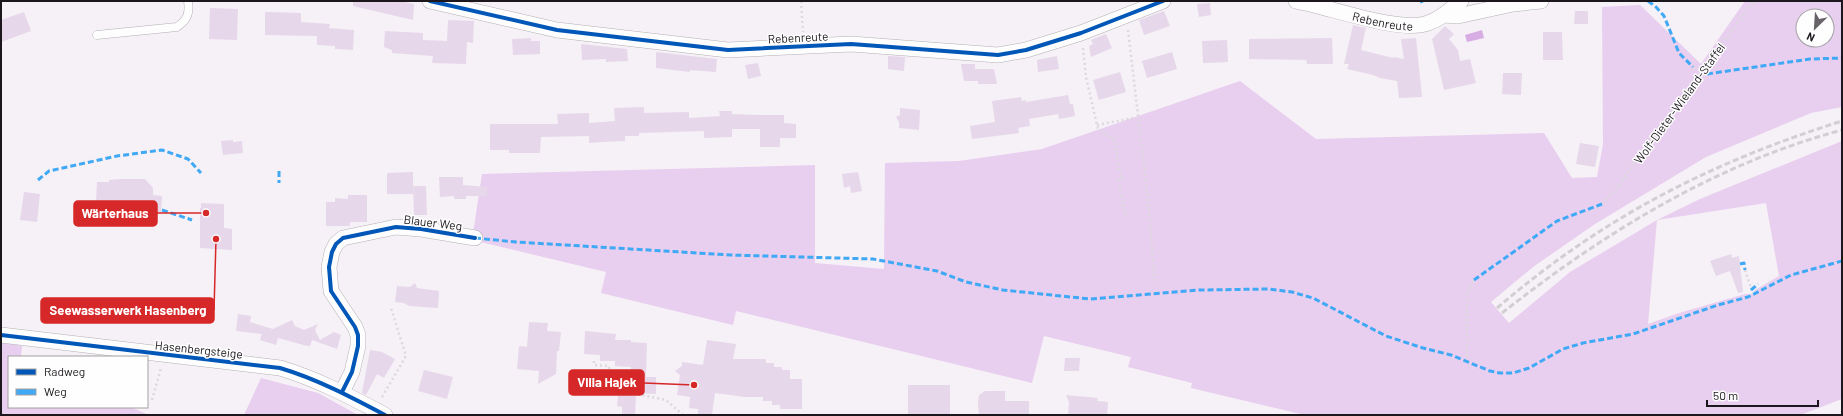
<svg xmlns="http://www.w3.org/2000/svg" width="1843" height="416" font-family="Barlow,sans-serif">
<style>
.green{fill:#e8ceef;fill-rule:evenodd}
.water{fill:#d7ade3}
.building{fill:#e6d8ea}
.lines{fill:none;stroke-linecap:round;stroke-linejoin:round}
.lane-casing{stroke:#b3b0b4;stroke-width:9}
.street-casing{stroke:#b3b0b4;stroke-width:16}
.path{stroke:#dbd9dc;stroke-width:2.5;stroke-dasharray:2 3;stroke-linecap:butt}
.lane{stroke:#fefdfe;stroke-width:8}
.street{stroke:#fefdfe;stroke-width:15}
.rail{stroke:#d1cfd2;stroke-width:3;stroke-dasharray:6 3;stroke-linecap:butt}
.quiet{stroke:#3fa9f5;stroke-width:3;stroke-dasharray:6 3;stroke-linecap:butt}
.cycleway-casing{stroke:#fefefe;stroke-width:6}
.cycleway{stroke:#0057b8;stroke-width:4}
.labels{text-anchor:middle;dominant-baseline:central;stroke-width:3;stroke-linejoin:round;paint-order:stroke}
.street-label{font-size:12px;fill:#1b171c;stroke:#fefefe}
.leader{fill:none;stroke:#d62828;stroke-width:1.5}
.callout-dot{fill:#d62828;stroke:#fefefe;stroke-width:1.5}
.callout{fill:#d62828;stroke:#d62828;stroke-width:1.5}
.callout-label{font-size:13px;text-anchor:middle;font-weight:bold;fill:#fff}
</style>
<rect width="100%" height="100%" fill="#f6f0f7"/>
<path class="green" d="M 1745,1 L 1842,1 L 1842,107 L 1811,113 L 1706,157 L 1595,224 L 1533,267 L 1491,302 L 1509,323 L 1570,272 L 1657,220 L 1700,199 L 1842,141 L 1842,399 L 1803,414 L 1803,415 L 1305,415 L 1191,388 L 1192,383 L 1128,367 L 1131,357 L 1044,336 L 1032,383 L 736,311 L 733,325 L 601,293 L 606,272 L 472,240 L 482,174 L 815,165 L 815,263 L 884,269 L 885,163 L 959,161 L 1042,149 L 1240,81 L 1316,139 L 1544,133 L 1572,178 L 1597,177 L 1603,144 L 1602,7 L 1640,5 L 1701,64 ZM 1803,16 L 1827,16 L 1827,40 L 1803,40 ZM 1766,203 L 1779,276 L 1755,290 L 1753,294 L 1745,294 L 1679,313 L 1648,324 L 1657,220 Z
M 1,342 L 22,346 L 21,357 L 9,357 L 9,407 L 131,407 L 149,415 L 1,415 Z
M 261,378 L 318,393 L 358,415 L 244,415 Z"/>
<path class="water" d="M 1482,30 L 1484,38 L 1467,42 L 1465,35 Z"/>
<path class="building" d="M 353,1 L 400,1 L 414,4 L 413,20 L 353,6 Z
M 1210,3 L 1211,15 L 1199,17 L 1197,4 Z
M 210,8 L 238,9 L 237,40 L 209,39 Z
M 1164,11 L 1170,26 L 1144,35 L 1139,20 Z
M 1575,11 L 1588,11 L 1588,24 L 1574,24 Z
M 24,12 L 31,31 L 1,42 L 1,20 Z
M 265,12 L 301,13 L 301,22 L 330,24 L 329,28 L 354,30 L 353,50 L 335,49 L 335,46 L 317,45 L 317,36 L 265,35 Z
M 448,20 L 474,21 L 473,43 L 467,42 L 466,64 L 432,63 L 433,56 L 392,53 L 392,50 L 384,47 L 385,31 L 423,33 L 423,40 L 447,41 Z
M 1353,25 L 1366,28 L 1361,50 L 1393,58 L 1394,57 L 1404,59 L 1401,39 L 1416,38 L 1422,97 L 1399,98 L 1397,81 L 1380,78 L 1373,75 L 1347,69 L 1349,64 L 1344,64 Z
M 1445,26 L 1454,34 L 1449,39 L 1458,50 L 1460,61 L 1470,59 L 1476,83 L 1444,90 L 1432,39 Z
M 1543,32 L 1562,32 L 1563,60 L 1543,60 Z
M 1106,34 L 1112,48 L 1091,57 L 1089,46 L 1093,44 L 1091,40 Z
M 531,38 L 531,41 L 540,41 L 540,54 L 513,55 L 512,39 Z
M 1332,38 L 1333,64 L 1307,64 L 1306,60 L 1249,59 L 1249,39 Z
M 1227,40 L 1228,62 L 1203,63 L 1202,41 Z
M 581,44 L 627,49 L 628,61 L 606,62 L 606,59 L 582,60 Z
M 656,52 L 717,59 L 716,72 L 690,70 L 690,72 L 656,68 Z
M 1172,52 L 1177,69 L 1147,78 L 1142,61 Z
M 888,56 L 905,57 L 904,71 L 888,69 Z
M 1057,56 L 1059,69 L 1038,72 L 1037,60 Z
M 758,63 L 761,76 L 748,79 L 745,65 Z
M 961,64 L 975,64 L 975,69 L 994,69 L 997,84 L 978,84 L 978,81 L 964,81 Z
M 1120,72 L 1126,92 L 1099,100 L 1093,80 Z
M 1503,73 L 1522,73 L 1521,95 L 1502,94 Z
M 1068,95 L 1070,104 L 1073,104 L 1075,116 L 1059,119 L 1058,114 L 1029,119 L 1030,126 L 1018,128 L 1019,133 L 972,139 L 970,126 L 995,122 L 992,101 L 1021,97 L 1022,101 L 1026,100 L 1026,102 Z
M 644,107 L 644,113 L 689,112 L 689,118 L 720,116 L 719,111 L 732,111 L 732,114 L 756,115 L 784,115 L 784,123 L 796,124 L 796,138 L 780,138 L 780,147 L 760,147 L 760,129 L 732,129 L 732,137 L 704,138 L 704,131 L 639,133 L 639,136 L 625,136 L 625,141 L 602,142 L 589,143 L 589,136 L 541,137 L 540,153 L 509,153 L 509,150 L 490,150 L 490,124 L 558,124 L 557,114 L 589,113 L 589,123 L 615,121 L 614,108 Z
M 900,108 L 920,110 L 919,130 L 899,128 L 899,122 L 896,117 L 900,115 Z
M 233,140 L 233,142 L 242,141 L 243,153 L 223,155 L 221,141 Z
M 1580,143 L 1599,146 L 1595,167 L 1576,164 Z
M 413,172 L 413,194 L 387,194 L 387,173 Z
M 858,172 L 862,191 L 851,193 L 850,186 L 844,188 L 842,174 Z
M 439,177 L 463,177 L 463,185 L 487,187 L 487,196 L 466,196 L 466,199 L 454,199 L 454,196 L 440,197 Z
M 121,179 L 145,179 L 153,188 L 153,195 L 162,196 L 161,213 L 144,213 L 144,209 L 125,208 L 125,205 L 96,202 L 97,182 L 109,182 L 109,180 Z
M 413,186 L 426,186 L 427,215 L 414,215 Z
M 24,192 L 40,194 L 37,222 L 20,220 Z
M 348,195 L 367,195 L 367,222 L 350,222 L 350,226 L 326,226 L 326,202 L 335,202 L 335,198 L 348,199 Z
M 201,203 L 224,204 L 224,228 L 232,229 L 232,250 L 200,248 L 200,208 L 201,208 Z
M 1731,254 L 1732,258 L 1739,256 L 1743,292 L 1738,293 L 1730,271 L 1716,276 L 1710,261 Z
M 415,283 L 417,288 L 439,291 L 438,308 L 409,306 L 404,303 L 395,302 L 397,286 L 410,287 Z
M 238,314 L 251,316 L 250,322 L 273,329 L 292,320 L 295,326 L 304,330 L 318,324 L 315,330 L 320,340 L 334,332 L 341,335 L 337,349 L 312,340 L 310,346 L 307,346 L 278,338 L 276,345 L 260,340 L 262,334 L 236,331 Z
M 529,322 L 548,323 L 547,331 L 561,332 L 559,351 L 557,351 L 556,374 L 538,384 L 539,371 L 517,369 L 519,346 L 527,347 Z
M 585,331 L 616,334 L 615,340 L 631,340 L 631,342 L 647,343 L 646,377 L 656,377 L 656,394 L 632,393 L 631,367 L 615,366 L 615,361 L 600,361 L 600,355 L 584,354 Z
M 707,340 L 736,344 L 733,359 L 766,359 L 766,363 L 774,363 L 774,367 L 782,367 L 782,370 L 790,370 L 790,379 L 802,379 L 802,409 L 780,409 L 780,405 L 772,405 L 772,401 L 763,401 L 763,397 L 745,397 L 715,393 L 712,415 L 698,414 L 698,409 L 689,408 L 690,397 L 677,395 L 680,375 L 675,371 L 682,366 L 682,362 L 703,365 Z
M 370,350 L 382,352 L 395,359 L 384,378 L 377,374 L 366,395 L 362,393 Z
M 1065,358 L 1080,358 L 1079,371 L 1064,371 Z
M 424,370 L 453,377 L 447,399 L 418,391 Z
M 908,385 L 950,385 L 950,415 L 908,415 Z
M 985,391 L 1005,391 L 1005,401 L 1029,401 L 1029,415 L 979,415 L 978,402 L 979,395 Z
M 618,395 L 636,396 L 635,415 L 622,415 L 622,407 L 617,406 Z
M 1066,395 L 1098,398 L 1097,401 L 1108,402 L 1107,415 L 1068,415 L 1069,402 Z"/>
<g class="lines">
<g class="lane-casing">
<path id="lane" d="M 97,35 L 177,27 C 187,20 190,14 188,1"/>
</g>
<g class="street-casing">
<g id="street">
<path d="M 430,1 L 557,30 L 728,50 L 851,44 L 998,55 L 1026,50 L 1081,33 L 1163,1"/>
<path id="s1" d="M 1296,1 C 1328,6 1400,34 1428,23 C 1441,19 1451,9 1461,1"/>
<path d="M 1444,15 L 1458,16 L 1513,4 L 1541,1"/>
<path d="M 1,335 L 280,368 C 317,379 351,397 385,415"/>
<path d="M 342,392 L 352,372 L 358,346 L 358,335 L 355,327 L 331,291 L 329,267 L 332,252 L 336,244 L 343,238 L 396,227 L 421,229 L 475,238"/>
</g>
</g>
<path class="path" d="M 801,1 L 803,32
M 1128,30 L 1148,201 L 1155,284
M 1083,48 L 1086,77 L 1097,125 L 1098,128 L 1114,140 L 1116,145 L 1118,167 L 1123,177 L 1119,180 L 1119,184 L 1126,217
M 1693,67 L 1707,74
M 1097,125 L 1133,118
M 1602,204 L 1617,188 L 1653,136 L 1754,1
M 1745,270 L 1753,294
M 594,361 L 594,365 L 609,366 L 609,373 L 624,373 L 622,391 L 666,400 L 683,415
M 1467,361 L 1467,293 L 1474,280
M 382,397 L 406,356 L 391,308
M 152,400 L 161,368"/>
<use href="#lane" class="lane"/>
<use href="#street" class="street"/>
<path class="rail" d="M 1497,308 C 1602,218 1709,163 1842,121
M 1502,313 C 1604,233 1715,164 1842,130"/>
<path class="quiet" d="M 1648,1 L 1656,7 L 1664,16 L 1679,53 L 1693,67
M 1420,2 L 1423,1
M 1707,74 L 1810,59 L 1842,58
M 279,171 L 279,183
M 38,180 L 49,171 L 117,156 L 162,150 L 188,159 L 201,173
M 162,210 L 192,220
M 475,238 L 516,242 L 730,255 L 873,259 L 937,271 L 966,282 L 1003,290 L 1090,299 L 1200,290 L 1269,289 L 1292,292 L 1313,298 L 1386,336 L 1423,348 L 1451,355 L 1490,371 L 1500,373 L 1513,373 L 1529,368 L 1563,349 L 1583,343 L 1633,334 L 1718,305 L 1748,297 L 1791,275 L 1842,261
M 1740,264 L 1744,263 L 1745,270
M 1474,280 L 1557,221 L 1602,204
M 1751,290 L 1758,284"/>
<g class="cycleway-casing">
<path id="cycleway" d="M 430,1 L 557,30 L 728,50 L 851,44 L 998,55 L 1026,50 L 1081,33 L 1163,1
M 1,335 L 280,368 C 317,379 351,397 385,415
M 342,392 L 352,372 L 358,346 L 358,335 L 355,327 L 331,291 L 329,267 L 332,252 L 336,244 L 343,238 L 396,227 L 421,229 L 475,238"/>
</g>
<use href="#cycleway" class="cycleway"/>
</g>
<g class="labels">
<g class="street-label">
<text stroke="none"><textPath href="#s1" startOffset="89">Rebenreute</textPath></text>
<text transform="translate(798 37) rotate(-3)">Rebenreute</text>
<text transform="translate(1679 103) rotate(-54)">Wolf-Dieter-Wieland-Staffel</text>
<text transform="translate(433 222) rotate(7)">Blauer Weg</text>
<text transform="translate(199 349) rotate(6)">Hasenbergsteige</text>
</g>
</g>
<path class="leader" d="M206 213L157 213M216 239L214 310M694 385L644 383"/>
<g class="callout-dot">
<circle cx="206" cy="213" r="4"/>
<circle cx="216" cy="239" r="4"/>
<circle cx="694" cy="385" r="4"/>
</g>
<g class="callout">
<rect x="74" y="201" width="83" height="25" rx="4"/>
<rect x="41" y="298" width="173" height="25" rx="4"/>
<rect x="569" y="370" width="75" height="25" rx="4"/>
</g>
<g class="callout-label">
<text x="115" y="218">Wärterhaus</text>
<text x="128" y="315">Seewasserwerk Hasenberg</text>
<text x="607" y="387">Villa Hajek</text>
</g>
<rect width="1843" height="416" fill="none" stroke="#1b171c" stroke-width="4"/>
<rect x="8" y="356" width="140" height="52" fill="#fefefe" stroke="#a3a2a4"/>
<rect x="16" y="369" width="20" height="6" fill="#0057b8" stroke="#a3a2a4"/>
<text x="44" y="376" font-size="12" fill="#1b171c">Radweg</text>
<rect x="16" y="389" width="20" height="6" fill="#3fa9f5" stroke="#a3a2a4"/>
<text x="44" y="396" font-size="12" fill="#1b171c">Weg</text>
<g transform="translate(1815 28) rotate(205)"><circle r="19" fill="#fefefe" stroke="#a3a2a4"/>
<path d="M0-3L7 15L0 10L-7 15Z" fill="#686369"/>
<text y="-6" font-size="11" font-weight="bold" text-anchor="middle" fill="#1b171c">N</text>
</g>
<path d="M1707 400v6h111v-6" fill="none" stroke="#1b171c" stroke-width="2"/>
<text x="1713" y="400" font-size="12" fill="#1b171c" stroke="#fefefe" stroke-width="3" paint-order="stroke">50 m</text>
</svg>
